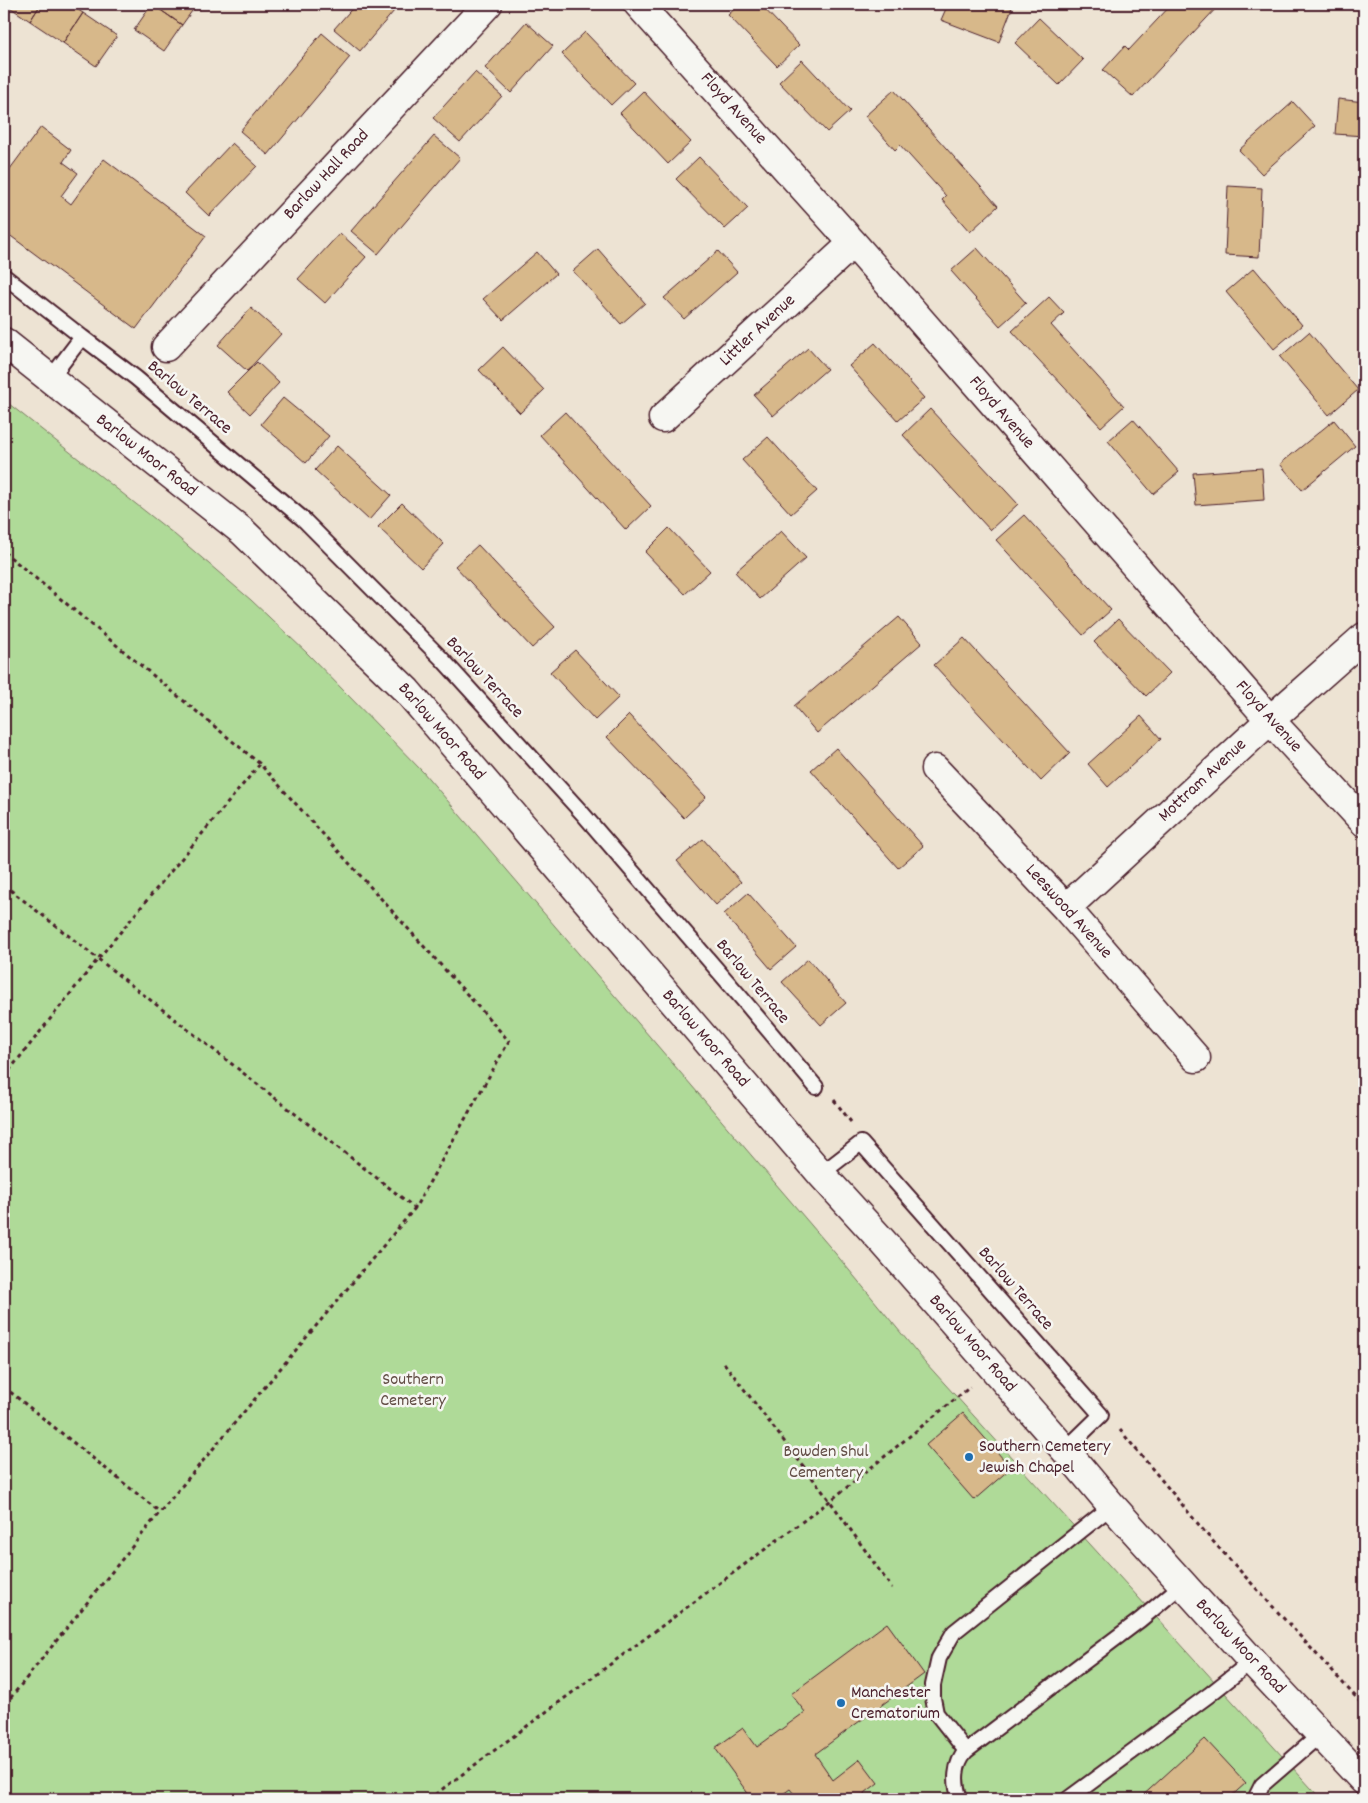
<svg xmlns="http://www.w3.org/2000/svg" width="1368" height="1803" font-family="Dekko,sans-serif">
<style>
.green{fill:#afda98;stroke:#7c7c62}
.building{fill:#d7b88a;stroke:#4a1f2b}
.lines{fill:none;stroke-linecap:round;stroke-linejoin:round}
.lane-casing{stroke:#4a1f2b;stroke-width:18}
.street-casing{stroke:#4a1f2b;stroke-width:31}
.primary-casing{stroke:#4a1f2b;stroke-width:31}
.path{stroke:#4a1f2b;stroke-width:3;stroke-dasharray:4 4;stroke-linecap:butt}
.lane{stroke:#f6f6f2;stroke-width:14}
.street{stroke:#f6f6f2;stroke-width:28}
.primary{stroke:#f6f6f2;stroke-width:28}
.poi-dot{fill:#1f6fb2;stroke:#f6f6f2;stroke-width:2}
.labels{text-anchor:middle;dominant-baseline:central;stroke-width:5;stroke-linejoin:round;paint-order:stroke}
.street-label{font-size:18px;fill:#4a1f2b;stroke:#f6f6f2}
.park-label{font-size:18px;fill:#634e46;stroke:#f6f6f2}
.poi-label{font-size:18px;fill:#4a1f2b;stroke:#f6f6f2;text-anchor:start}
</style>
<rect width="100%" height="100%" fill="#ede3d3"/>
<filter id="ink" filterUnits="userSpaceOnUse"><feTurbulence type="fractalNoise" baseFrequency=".02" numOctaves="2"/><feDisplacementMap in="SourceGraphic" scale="10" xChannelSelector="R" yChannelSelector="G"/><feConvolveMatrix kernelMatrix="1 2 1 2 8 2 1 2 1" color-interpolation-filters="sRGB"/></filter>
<g filter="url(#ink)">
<path class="green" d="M 4,400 L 174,534 L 251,600 L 307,653 L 423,772 L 835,1253 L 925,1362 L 1321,1799 L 4,1799 Z"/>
<path class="building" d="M 5,4 L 41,4 L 30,21 Z
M 41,4 L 69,4 L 83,13 L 63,43 L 30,21 Z
M 152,4 L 182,25 L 164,51 L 134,30 Z
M 152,4 L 197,4 L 182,25 Z
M 356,4 L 400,4 L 360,51 L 334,29 Z
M 740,4 L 760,4 L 799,45 L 777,66 L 728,15 Z
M 948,4 L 1001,4 L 1012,8 L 999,42 L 941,20 Z
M 1172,4 L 1220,4 L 1133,97 L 1103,70 L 1125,46 L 1129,50 Z
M 83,13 L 117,36 L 96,66 L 63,43 Z
M 1039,18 L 1083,60 L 1059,85 L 1015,43 Z
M 526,22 L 553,46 L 511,93 L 485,68 Z
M 585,32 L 634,83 L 611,105 L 562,54 Z
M 322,33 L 350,57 L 268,155 L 240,131 Z
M 802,60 L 850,111 L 827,132 L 779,82 Z
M 475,72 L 502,96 L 460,142 L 433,118 Z
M 894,90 L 998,206 L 970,232 L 942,200 L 946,196 L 900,145 L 895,150 L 865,116 Z
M 643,91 L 691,142 L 668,164 L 620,113 Z
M 1338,99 L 1364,102 L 1364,136 L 1335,134 Z
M 1293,102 L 1315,126 L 1262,174 L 1239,150 Z
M 41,127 L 71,150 L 63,162 L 78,173 L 61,196 L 71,204 L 104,159 L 206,236 L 136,329 L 4,231 L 4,177 Z
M 434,136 L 460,158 L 378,254 L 351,231 Z
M 232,143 L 257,166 L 209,216 L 185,193 Z
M 699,157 L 748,208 L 725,229 L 676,179 Z
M 1228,186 L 1262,188 L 1259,257 L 1225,255 Z
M 340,233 L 366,257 L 325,303 L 298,279 Z
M 977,248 L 1026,303 L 1000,326 L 951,271 Z
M 598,249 L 645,303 L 621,324 L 573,271 Z
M 718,251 L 737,272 L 684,319 L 664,298 Z
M 537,252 L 556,274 L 503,320 L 483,299 Z
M 1254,268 L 1302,325 L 1274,349 L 1226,292 Z
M 1049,297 L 1064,313 L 1051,325 L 1124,406 L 1101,427 L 1012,331 Z
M 251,308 L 281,334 L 247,371 L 218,345 Z
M 1309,332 L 1358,390 L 1329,415 L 1280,357 Z
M 875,343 L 924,398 L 898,421 L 849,366 Z
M 503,347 L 544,390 L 520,413 L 479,370 Z
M 808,348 L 827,369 L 773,416 L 754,395 Z
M 257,362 L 279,383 L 250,414 L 227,392 Z
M 283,398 L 329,436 L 306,463 L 261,424 Z
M 930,409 L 1018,504 L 990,530 L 903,435 Z
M 565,412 L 651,506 L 626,530 L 540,435 Z
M 1133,419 L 1179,472 L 1153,494 L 1108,441 Z
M 1334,420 L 1355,446 L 1302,490 L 1280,464 Z
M 768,437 L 817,491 L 791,514 L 742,460 Z
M 337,446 L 391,495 L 369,520 L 315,470 Z
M 1262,468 L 1264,500 L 1196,505 L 1193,473 Z
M 402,503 L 444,544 L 421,568 L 378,527 Z
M 1024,515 L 1111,610 L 1083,635 L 996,540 Z
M 669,528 L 710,571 L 685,594 L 645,552 Z
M 781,531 L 806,558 L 760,599 L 735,572 Z
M 478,545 L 555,627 L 532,648 L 455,566 Z
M 899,617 L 922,643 L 817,733 L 794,706 Z
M 1118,619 L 1170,673 L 1146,696 L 1094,642 Z
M 964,638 L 1070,753 L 1041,781 L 934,665 Z
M 575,650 L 619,697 L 595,720 L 550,672 Z
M 629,715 L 706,797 L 684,818 L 607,737 Z
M 1141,716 L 1161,739 L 1108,787 L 1088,764 Z
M 836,748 L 923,846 L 898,868 L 811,770 Z
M 703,839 L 741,882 L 716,905 L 677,861 Z
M 748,893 L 796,947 L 771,969 L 724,914 Z
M 808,959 L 846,1003 L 821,1025 L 782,982 Z
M 963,1413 L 1011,1468 L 974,1500 L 926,1445 Z
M 887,1623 L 924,1674 L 815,1754 L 833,1780 L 860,1759 L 878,1783 L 857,1799 L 798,1799 L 790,1789 L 776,1799 L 752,1799 L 715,1748 L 743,1728 L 757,1747 L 805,1712 L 791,1694 Z
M 1205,1739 L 1246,1783 L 1228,1799 L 1139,1799 Z"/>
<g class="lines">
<g class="lane-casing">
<path id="lane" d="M 4,276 L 82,337 L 50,379
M 82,337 L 136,378 L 303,519 L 442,659 L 583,814 L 744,1001 L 816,1087
M 821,1174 L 861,1143 L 1101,1415 L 1065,1450
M 966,1751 L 936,1713 L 933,1698 L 933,1685 L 939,1658 L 954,1632 L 1112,1506
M 960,1799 C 954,1783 954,1764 966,1751 L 1140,1620 L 1183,1584
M 1068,1799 L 1209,1695 L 1252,1661
M 1255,1799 L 1262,1785 L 1321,1734"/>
</g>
<g class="street-casing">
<path id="street" d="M 638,4 L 853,243 L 1270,720 L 1364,822
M 166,347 L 488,4
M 663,418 L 853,243
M 935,769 L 1066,908 L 1196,1058
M 1066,908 L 1270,720 L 1364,637"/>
</g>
<g class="primary-casing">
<path id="primary" d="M 4,342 L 242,531 L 407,691 L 821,1174 L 884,1243 L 1065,1450 L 1112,1506 L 1252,1661 L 1364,1781"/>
</g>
<path class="path" d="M 4,552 L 260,764 L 509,1041 L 415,1208 L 160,1512 L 4,1706
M 4,885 L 415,1208
M 4,1077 L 98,959 L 260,764
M 834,1100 L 851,1122
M 724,1363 L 830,1501 L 892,1588
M 4,1387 L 160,1512
M 1120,1430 L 1209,1537 L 1364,1706
M 429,1799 L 830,1501 L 970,1387"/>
<use href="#lane" class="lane"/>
<use href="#street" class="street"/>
<use href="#primary" class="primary"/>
</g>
</g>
<g class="poi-dot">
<circle cx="969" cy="1457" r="5"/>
<circle cx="841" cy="1703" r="5"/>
</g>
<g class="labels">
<g class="street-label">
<text transform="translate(733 109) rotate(48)">Floyd Avenue</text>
<text transform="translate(327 175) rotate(-47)">Barlow Hall Road</text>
<text transform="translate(758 331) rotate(-43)">Littler Avenue</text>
<text transform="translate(189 398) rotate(40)">Barlow Terrace</text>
<text transform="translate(1001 413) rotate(49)">Floyd Avenue</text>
<text transform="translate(146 456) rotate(38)">Barlow Moor Road</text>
<text transform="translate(484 678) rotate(47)">Barlow Terrace</text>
<text transform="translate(1268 717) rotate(48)">Floyd Avenue</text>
<text transform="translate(441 732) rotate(49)">Barlow Moor Road</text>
<text transform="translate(1203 781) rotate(-43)">Mottram Avenue</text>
<text transform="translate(1068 912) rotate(48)">Leeswood Avenue</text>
<text transform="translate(752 982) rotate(50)">Barlow Terrace</text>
<text transform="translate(705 1039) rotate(49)">Barlow Moor Road</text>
<text transform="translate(1015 1289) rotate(49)">Barlow Terrace</text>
<text transform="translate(972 1344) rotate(49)">Barlow Moor Road</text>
<text transform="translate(1240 1647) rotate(47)">Barlow Moor Road</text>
</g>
<g class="park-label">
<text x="413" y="1380">Southern<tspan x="413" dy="21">Cemetery</tspan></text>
<text x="826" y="1452">Bowden Shul<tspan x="826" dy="21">Cementery</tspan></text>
</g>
<g class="poi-label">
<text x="979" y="1447">Southern Cemetery<tspan x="979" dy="21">Jewish Chapel</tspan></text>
<text x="851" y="1693">Manchester<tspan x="851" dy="21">Crematorium</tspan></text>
</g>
</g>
<rect width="1368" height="1803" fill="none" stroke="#f6f6f2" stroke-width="20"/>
<rect x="10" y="10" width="1348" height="1783" fill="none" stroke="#4a1f2b" stroke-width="2" filter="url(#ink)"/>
</svg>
